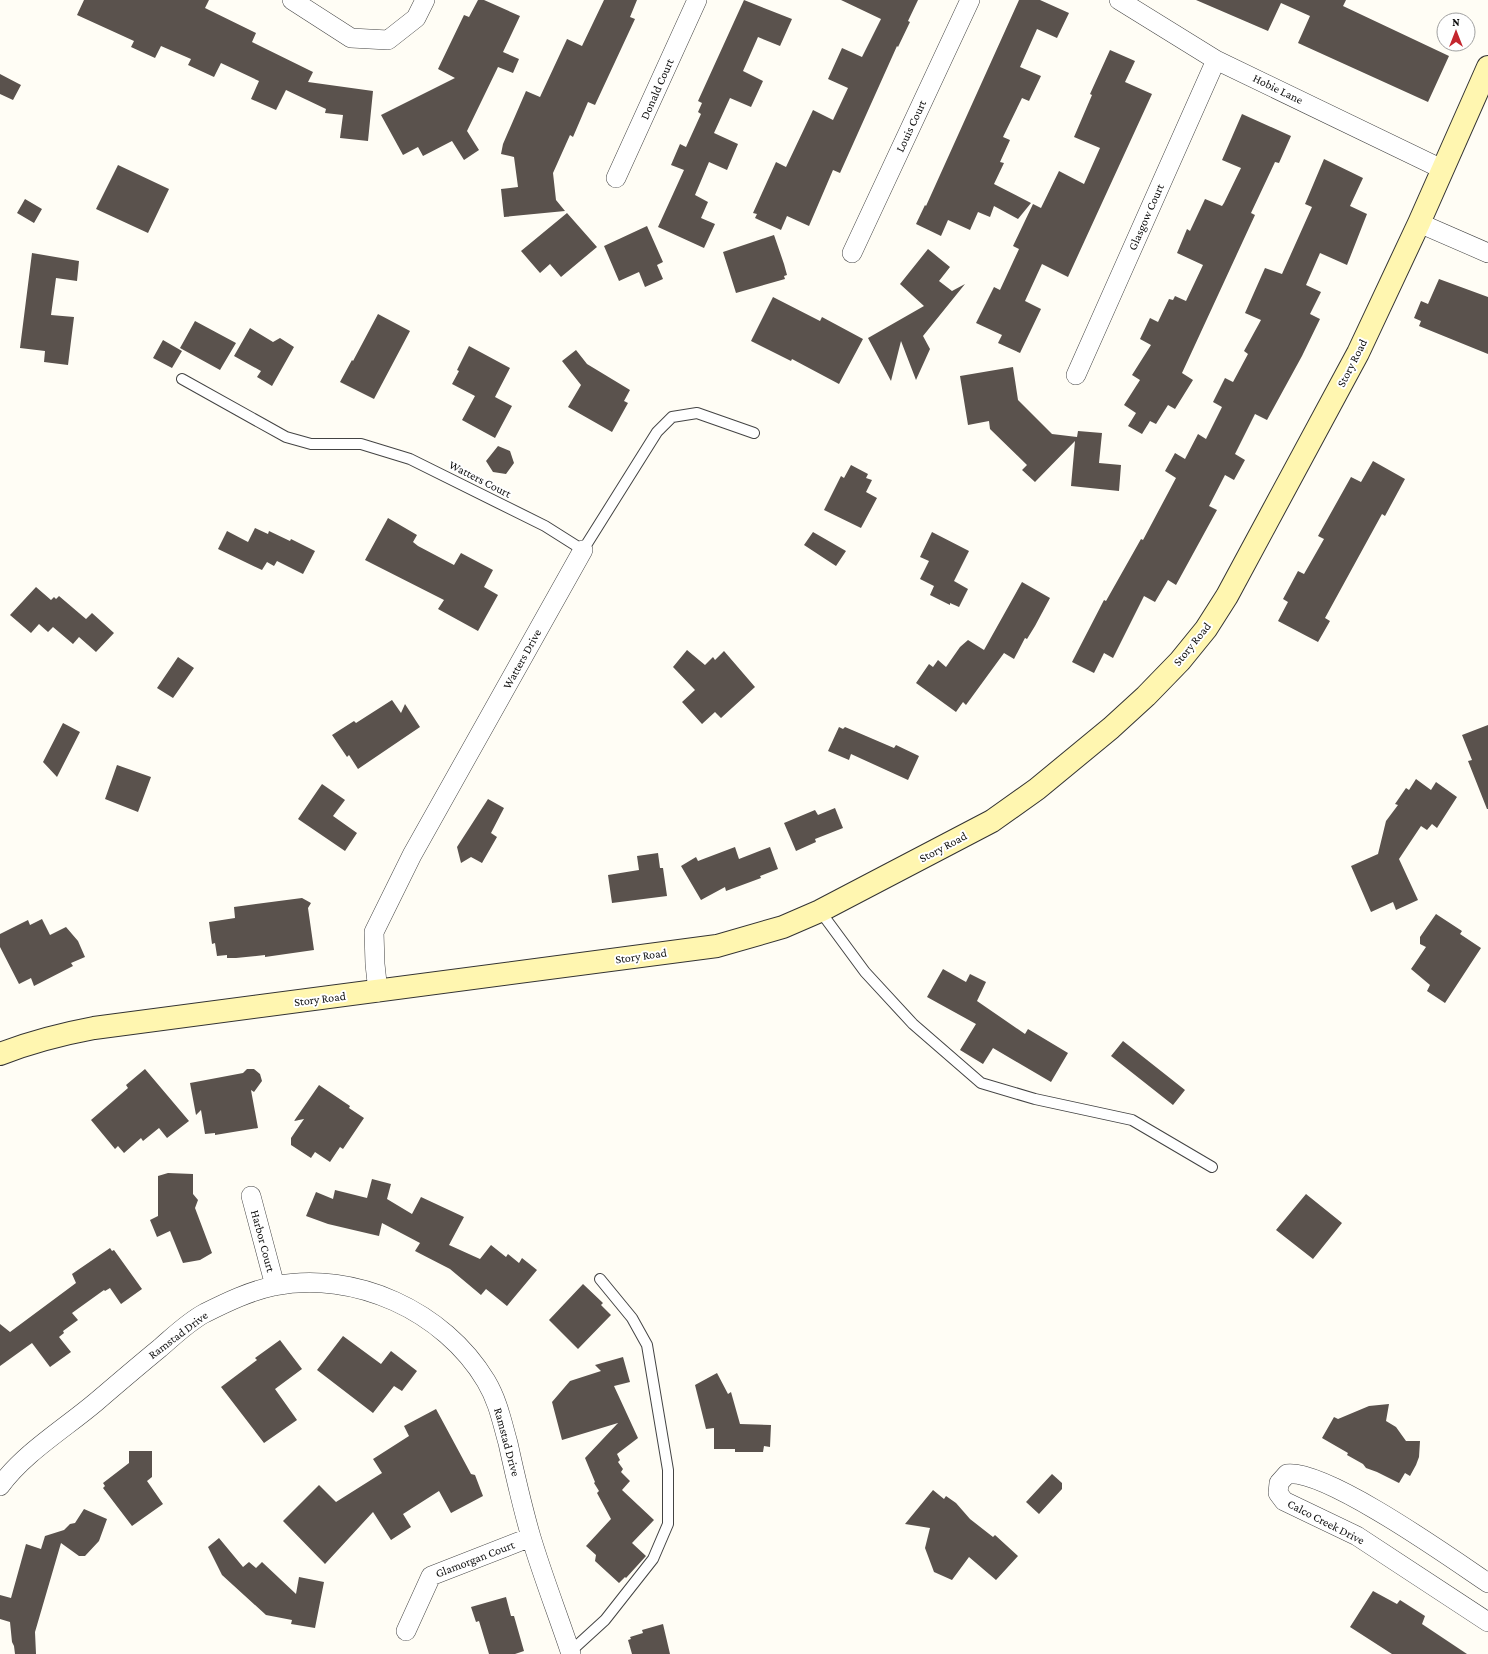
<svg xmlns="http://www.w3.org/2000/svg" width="1488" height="1654" font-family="'Crimson Pro',serif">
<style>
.building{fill:#5a524d}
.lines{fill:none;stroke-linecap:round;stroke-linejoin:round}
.lane-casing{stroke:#444;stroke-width:12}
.street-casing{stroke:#444;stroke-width:20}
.secondary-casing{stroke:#333;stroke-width:24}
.lane{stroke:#fff;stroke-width:10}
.street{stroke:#fff;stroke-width:19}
.secondary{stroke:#fff6b0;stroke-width:22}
.labels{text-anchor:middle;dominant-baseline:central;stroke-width:4;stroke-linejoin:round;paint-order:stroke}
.street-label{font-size:12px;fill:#111;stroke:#fff}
</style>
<rect width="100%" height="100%" fill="#fffdf5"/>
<path class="building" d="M 84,0 L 209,0 L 205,8 L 256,33 L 252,42 L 313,72 L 308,82 L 373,91 L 368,141 L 340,138 L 343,115 L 325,113 L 326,109 L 286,90 L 276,110 L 251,99 L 259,81 L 221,63 L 214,77 L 188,65 L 191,59 L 161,46 L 155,58 L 131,47 L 134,41 L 77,15 Z
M 478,0 L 484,0 L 520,16 L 503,52 L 519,59 L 513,73 L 498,67 L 467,131 L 479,150 L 464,160 L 452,141 L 423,156 L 418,147 L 403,155 L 381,115 L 455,78 L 438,69 L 464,15 L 469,17 Z
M 604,0 L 637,0 L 630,17 L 635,19 L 595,105 L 588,102 L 573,137 L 570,135 L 553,173 L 556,200 L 565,211 L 504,217 L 501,189 L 518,187 L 514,157 L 501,154 L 503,144 L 526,91 L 540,97 L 567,39 L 582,46 Z
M 744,0 L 792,19 L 780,46 L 758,37 L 743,71 L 763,81 L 751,107 L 730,98 L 714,133 L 738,144 L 727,170 L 709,162 L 695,195 L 708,202 L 701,218 L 715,224 L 704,248 L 658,227 L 684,170 L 671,165 L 680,144 L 686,147 L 701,114 L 698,112 L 702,103 L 698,101 Z
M 841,0 L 918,0 L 908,21 L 910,22 L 898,47 L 897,46 L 840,173 L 833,170 L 809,226 L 787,216 L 781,230 L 755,218 L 757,214 L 753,213 L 776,162 L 786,167 L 813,110 L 833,120 L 848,88 L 828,79 L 842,48 L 862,57 L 881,19 Z
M 1019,0 L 1040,0 L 1069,13 L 1057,38 L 1037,29 L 1020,67 L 1041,76 L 1029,101 L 1022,98 L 1003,137 L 1010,140 L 1000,162 L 1004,163 L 994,184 L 1031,203 L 1018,219 L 994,206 L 990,217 L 978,212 L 970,230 L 948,220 L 941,236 L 916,224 L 925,205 L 926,206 Z
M 1196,0 L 1346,0 L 1343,6 L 1449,56 L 1428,102 L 1298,43 L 1310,16 L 1281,3 L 1268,31 Z
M 1110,50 L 1135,61 L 1125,82 L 1152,94 L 1068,277 L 1042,264 L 1025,301 L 1041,309 L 1020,353 L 998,343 L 1002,335 L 976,323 L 994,287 L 1000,290 L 1019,249 L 1013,246 L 1033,204 L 1041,208 L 1059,171 L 1084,184 L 1100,148 L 1074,137 L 1092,95 L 1090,94 Z
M 0,74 L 21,85 L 13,100 L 0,94 Z
M 1242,114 L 1291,136 L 1279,163 L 1275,162 L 1251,213 L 1255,215 L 1182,373 L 1193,380 L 1175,409 L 1168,405 L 1156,424 L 1150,421 L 1142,434 L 1128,426 L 1136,413 L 1124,405 L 1140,380 L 1132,375 L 1151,345 L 1140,339 L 1150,318 L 1158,322 L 1169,299 L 1173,300 L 1175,296 L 1186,301 L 1203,265 L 1177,253 L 1187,229 L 1190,231 L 1205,199 L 1222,206 L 1224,203 L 1241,168 L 1222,160 Z
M 1324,159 L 1363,178 L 1350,206 L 1367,214 L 1347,265 L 1320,253 L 1306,285 L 1321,292 L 1310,314 L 1320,319 L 1302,356 L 1267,420 L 1255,414 L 1235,454 L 1245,460 L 1234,480 L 1225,475 L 1209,506 L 1217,510 L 1176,585 L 1168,580 L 1155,602 L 1144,596 L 1113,658 L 1104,653 L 1094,673 L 1072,662 L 1104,600 L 1106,601 L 1141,539 L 1143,540 L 1176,478 L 1165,471 L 1175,453 L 1185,459 L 1198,434 L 1206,439 L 1222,407 L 1213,402 L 1225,378 L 1233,382 L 1248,354 L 1244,351 L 1261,320 L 1245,313 L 1265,268 L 1282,274 L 1312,207 L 1305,204 Z
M 118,165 L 169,189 L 148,233 L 96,209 Z
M 25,199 L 42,209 L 34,223 L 17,213 Z
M 567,213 L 597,247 L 561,277 L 550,264 L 540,273 L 521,251 Z
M 647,226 L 663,262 L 657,265 L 663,279 L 645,287 L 639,272 L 619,281 L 604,246 Z
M 774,235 L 784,264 L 787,275 L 784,276 L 785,279 L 736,293 L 723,252 Z
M 928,249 L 950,267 L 939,281 L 952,291 L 965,284 L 923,336 L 930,349 L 916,380 L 901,341 L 891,381 L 868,338 L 924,306 L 900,284 Z
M 32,253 L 79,261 L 77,281 L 56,278 L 51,315 L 74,317 L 68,365 L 44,362 L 45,351 L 20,348 Z
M 1439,279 L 1488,297 L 1488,354 L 1419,326 L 1421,321 L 1414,318 L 1421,301 L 1428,304 Z
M 773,297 L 820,321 L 822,317 L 863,339 L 839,384 L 792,359 L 791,361 L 751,341 Z
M 378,314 L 410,331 L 374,399 L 340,382 L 352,360 L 353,361 Z
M 195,321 L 236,343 L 220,370 L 180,348 Z
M 250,328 L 273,342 L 280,338 L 294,347 L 272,386 L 257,377 L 261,371 L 234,356 Z
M 163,340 L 182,351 L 172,368 L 153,358 Z
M 469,346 L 510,368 L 495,397 L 512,406 L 495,438 L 462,420 L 475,396 L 452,384 L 459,371 L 457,370 Z
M 576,350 L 587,364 L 630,390 L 624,401 L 628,403 L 612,432 L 568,407 L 581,385 L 562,361 Z
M 1013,367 L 1018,400 L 1052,434 L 1077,437 L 1078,431 L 1102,433 L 1099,463 L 1121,465 L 1119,491 L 1071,486 L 1075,441 L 1035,482 L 1022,470 L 1027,465 L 990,429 L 989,421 L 968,425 L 960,376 Z
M 498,446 L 510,451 L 514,463 L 506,474 L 493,472 L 486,461 Z
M 1373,461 L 1405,479 L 1385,516 L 1382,514 L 1325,618 L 1330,621 L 1318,642 L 1278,621 L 1288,602 L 1283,599 L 1298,571 L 1304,574 L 1324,539 L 1318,536 L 1351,477 L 1361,482 Z
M 851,465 L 868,474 L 866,478 L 872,480 L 866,492 L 877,498 L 861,528 L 824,510 L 841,476 L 844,478 Z
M 388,518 L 417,535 L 413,542 L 418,546 L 454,565 L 461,553 L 493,570 L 484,587 L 498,595 L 478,631 L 438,609 L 444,600 L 365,560 Z
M 255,528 L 268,534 L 269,531 L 290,541 L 291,539 L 315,551 L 303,574 L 277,561 L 274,566 L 267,562 L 262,570 L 218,549 L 227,531 L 248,542 Z
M 813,532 L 846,551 L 836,566 L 804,545 Z
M 932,532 L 969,551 L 954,581 L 968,589 L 959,607 L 950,603 L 950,605 L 930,595 L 934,586 L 920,579 L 929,561 L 920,557 Z
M 1022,582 L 1050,598 L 1035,626 L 1027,639 L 1025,638 L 1014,659 L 1004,653 L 966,705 L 963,702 L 956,712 L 916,683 L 929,664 L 933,667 L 938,660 L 946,667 L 960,647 L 968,640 L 984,650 Z
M 36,587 L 51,600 L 54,597 L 56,599 L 59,596 L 86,619 L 92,613 L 114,633 L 96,652 L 79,637 L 73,644 L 53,627 L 48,632 L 39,624 L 31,633 L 10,615 Z
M 687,650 L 705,665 L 713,657 L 715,660 L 724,651 L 755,687 L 721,718 L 715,712 L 702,724 L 682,702 L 695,690 L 673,667 Z
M 178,657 L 194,668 L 173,698 L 157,688 Z
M 392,700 L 401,713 L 405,704 L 420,727 L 358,769 L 349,755 L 347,757 L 332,735 L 354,721 L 356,723 Z
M 63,723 L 80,732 L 57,777 L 43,762 Z
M 1488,725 L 1488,809 L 1487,809 L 1468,761 L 1472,760 L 1462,735 Z
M 839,727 L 843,729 L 845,727 L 894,748 L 896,745 L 919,756 L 908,780 L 851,754 L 849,760 L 828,751 Z
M 117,765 L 151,777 L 138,812 L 105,799 Z
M 1416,779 L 1431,790 L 1436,782 L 1457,797 L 1437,828 L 1432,824 L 1427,830 L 1421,826 L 1399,859 L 1418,900 L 1396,910 L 1393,902 L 1371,912 L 1351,866 L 1378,854 L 1386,821 L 1398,805 L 1395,804 L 1406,788 L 1409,790 Z
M 322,784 L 345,800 L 333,816 L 357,833 L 345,851 L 298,819 Z
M 488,799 L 504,808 L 491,833 L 497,837 L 482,863 L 471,857 L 461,863 L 457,847 Z
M 835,808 L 843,828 L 815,839 L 816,842 L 796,851 L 784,823 L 815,810 L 818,815 Z
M 735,847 L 739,859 L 770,847 L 778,869 L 760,876 L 761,878 L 726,891 L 725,887 L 701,900 L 681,866 L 696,857 L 698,861 Z
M 658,853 L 660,868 L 663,868 L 667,896 L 612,903 L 608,875 L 639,870 L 637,856 Z
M 302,898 L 311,903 L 308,908 L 314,950 L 265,957 L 265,955 L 236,958 L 227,958 L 227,955 L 217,956 L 215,943 L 212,944 L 209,922 L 235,918 L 234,907 Z
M 1436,914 L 1462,931 L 1460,934 L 1481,948 L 1445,1003 L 1427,991 L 1430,985 L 1411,969 L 1426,947 L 1420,944 L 1420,937 Z
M 42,919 L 50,935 L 66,927 L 78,941 L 85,957 L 71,963 L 73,966 L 34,986 L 31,978 L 19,984 L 0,947 L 0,934 L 28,920 L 30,925 Z
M 943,969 L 966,982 L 970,974 L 986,982 L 977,1001 L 1025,1034 L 1028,1029 L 1068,1053 L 1051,1082 L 993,1048 L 983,1064 L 960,1050 L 976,1024 L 927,997 Z
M 1123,1041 L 1185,1090 L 1173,1105 L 1111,1056 Z
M 145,1069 L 189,1121 L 167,1138 L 159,1128 L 143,1141 L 141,1138 L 124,1153 L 118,1146 L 115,1149 L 91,1120 L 128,1088 L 126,1085 Z
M 247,1069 L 254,1069 L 260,1074 L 262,1081 L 254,1092 L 251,1090 L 258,1128 L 215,1135 L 215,1133 L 205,1134 L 201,1110 L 196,1115 L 190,1083 L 243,1073 Z
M 319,1085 L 350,1106 L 349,1108 L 364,1118 L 343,1149 L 340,1147 L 330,1162 L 315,1152 L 311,1158 L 291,1145 L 291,1138 L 304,1119 L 294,1121 Z
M 168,1173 L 193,1174 L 193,1194 L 198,1200 L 195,1208 L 212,1253 L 200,1260 L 183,1263 L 170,1231 L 157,1237 L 150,1220 L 158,1216 L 158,1176 Z
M 372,1179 L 391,1184 L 387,1199 L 412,1214 L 421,1197 L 464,1217 L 449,1245 L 480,1259 L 491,1245 L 506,1257 L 508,1254 L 519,1263 L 522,1258 L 537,1270 L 507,1306 L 486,1289 L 481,1295 L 450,1269 L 415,1251 L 420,1243 L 382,1223 L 379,1236 L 328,1224 L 306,1216 L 316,1192 L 333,1199 L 335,1190 L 367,1198 Z
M 1306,1194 L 1342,1223 L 1313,1259 L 1276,1230 Z
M 110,1248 L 112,1251 L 114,1250 L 142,1289 L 121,1304 L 110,1288 L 105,1291 L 104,1290 L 72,1313 L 78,1320 L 63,1331 L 64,1333 L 59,1337 L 71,1352 L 50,1367 L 32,1343 L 0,1366 L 0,1324 L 10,1332 L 76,1283 L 72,1274 Z
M 583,1284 L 603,1303 L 601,1305 L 611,1315 L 578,1349 L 549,1320 Z
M 343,1336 L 381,1364 L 391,1351 L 417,1371 L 402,1391 L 394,1386 L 373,1413 L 317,1370 Z
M 280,1340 L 302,1369 L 275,1389 L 297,1420 L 264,1443 L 221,1387 L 257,1360 L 255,1358 Z
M 623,1357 L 630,1382 L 614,1386 L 638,1438 L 617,1454 L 620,1460 L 618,1462 L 623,1469 L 621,1472 L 630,1481 L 622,1490 L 654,1520 L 632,1543 L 646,1556 L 626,1578 L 625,1577 L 619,1583 L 595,1561 L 596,1555 L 586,1546 L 611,1519 L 597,1493 L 599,1491 L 594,1483 L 595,1482 L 585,1458 L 618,1423 L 562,1440 L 552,1402 L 570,1381 L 601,1371 L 595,1365 Z
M 717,1373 L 728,1394 L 731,1392 L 740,1424 L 771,1425 L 770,1447 L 764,1446 L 763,1452 L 735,1452 L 735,1449 L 714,1449 L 714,1428 L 706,1429 L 695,1385 Z
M 1389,1404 L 1386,1421 L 1396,1427 L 1406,1441 L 1420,1441 L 1419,1457 L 1416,1465 L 1410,1476 L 1405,1473 L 1399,1483 L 1377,1472 L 1366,1468 L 1363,1464 L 1347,1455 L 1348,1453 L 1322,1438 L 1334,1417 L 1338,1419 L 1369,1406 Z
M 436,1409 L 471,1474 L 475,1475 L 483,1496 L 451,1513 L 439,1491 L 403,1514 L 411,1527 L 391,1540 L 373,1512 L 325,1564 L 283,1521 L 319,1485 L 336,1502 L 382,1473 L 373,1459 L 409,1436 L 404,1426 Z
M 129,1451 L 152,1451 L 152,1477 L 147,1481 L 163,1504 L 132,1526 L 103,1488 L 105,1486 L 103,1483 L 129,1463 Z
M 1052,1474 L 1062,1483 L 1062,1489 L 1039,1514 L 1026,1502 Z
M 933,1490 L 944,1499 L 946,1496 L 956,1503 L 970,1519 L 993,1537 L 995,1535 L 1018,1556 L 996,1580 L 969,1557 L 952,1580 L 934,1572 L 925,1548 L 930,1528 L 905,1524 Z
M 84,1509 L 107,1519 L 99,1541 L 85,1556 L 79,1556 L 61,1543 L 35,1632 L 36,1654 L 15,1654 L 14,1646 L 12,1642 L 10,1622 L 0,1619 L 0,1595 L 11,1598 L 26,1544 L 41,1549 L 45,1536 L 64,1530 L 70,1524 L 75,1523 Z
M 219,1538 L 243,1567 L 249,1562 L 256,1568 L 262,1562 L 296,1594 L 299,1577 L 324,1582 L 315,1628 L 291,1624 L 292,1620 L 266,1615 L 222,1575 L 208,1547 Z
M 1373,1591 L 1397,1604 L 1400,1600 L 1425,1616 L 1422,1624 L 1467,1654 L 1392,1654 L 1350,1627 Z
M 506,1597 L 511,1616 L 514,1616 L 524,1651 L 515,1654 L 489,1654 L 479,1621 L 476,1622 L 471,1607 Z
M 663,1624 L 670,1654 L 632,1654 L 628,1640 L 631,1639 L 630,1637 L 643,1633 L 642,1630 Z"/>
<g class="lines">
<g class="lane-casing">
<path id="lane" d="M 182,379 L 286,437 L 311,444 L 361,444 L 410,459 L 545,526 L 583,550 L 657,432 L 672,417 L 697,413 L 754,433
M 820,911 L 865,972 L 913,1024 L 981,1083 L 1035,1099 L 1132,1120 L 1212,1167
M 570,1652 L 605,1620 L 653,1559 L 668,1524 L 668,1470 L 647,1345 L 632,1318 L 600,1279"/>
</g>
<g class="street-casing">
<path id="street" d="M 292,0 L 351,38 L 388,40 L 416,18 L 425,0
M 1119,0 L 1216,60 L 1442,169
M 616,178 L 697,0
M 1419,223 L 1488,253
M 852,253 L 970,0
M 1076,375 L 1216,60
M 378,992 L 375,964 L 374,932 L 412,855 L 583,550
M 251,1196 L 275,1286
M 0,1486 C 24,1453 64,1429 96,1402 C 117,1384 138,1366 160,1348 C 174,1336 188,1322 205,1313 C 227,1302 250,1291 274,1286 C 355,1270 444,1311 486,1381 C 498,1401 502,1422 508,1443 C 515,1475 522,1506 531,1537 C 543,1577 558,1615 571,1654
M 1488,1583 C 1451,1558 1326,1469 1287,1474 L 1279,1483 L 1278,1493 L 1284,1501 L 1357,1536 L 1488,1622
M 406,1631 L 431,1576 L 531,1537"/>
</g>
<g class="secondary-casing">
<path id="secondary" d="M 0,1054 C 31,1042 62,1034 94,1028 L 717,946 L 783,927 L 820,911 L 992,821 L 1037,789 L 1111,728 L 1146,696 L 1180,661 L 1206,629 L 1227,596 L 1358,353 L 1419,223 L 1488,67"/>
</g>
<use href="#lane" class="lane"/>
<use href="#street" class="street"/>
<use href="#secondary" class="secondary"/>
</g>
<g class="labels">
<g class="street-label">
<text transform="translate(657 89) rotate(-66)">Donald Court</text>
<text transform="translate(1278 89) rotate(26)">Hobie Lane</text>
<text transform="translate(911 126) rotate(-65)">Louis Court</text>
<text transform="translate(1146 217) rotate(-66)">Glasgow Court</text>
<text transform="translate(1352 363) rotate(-63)">Story Road</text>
<text transform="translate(480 479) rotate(27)">Watters Court</text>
<text transform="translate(1192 644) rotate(-51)">Story Road</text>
<text transform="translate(522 659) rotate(-61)">Watters Drive</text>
<text transform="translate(943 847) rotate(-28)">Story Road</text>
<text transform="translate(641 956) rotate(-8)">Story Road</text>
<text transform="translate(320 999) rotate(-7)">Story Road</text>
<text transform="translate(263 1241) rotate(75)">Harbor Court</text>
<text transform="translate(178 1335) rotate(-37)">Ramstad Drive</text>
<text transform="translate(507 1442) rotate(75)">Ramstad Drive</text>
<text transform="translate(1326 1522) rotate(27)">Calco Creek Drive</text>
<text transform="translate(475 1559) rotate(-21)">Glamorgan Court</text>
</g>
</g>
<g transform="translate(1456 32)"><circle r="19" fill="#ffffff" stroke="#a0a0a0"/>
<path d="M0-3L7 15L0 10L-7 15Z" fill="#c4262e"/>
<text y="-6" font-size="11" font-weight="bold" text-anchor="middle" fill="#111111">N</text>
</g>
</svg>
